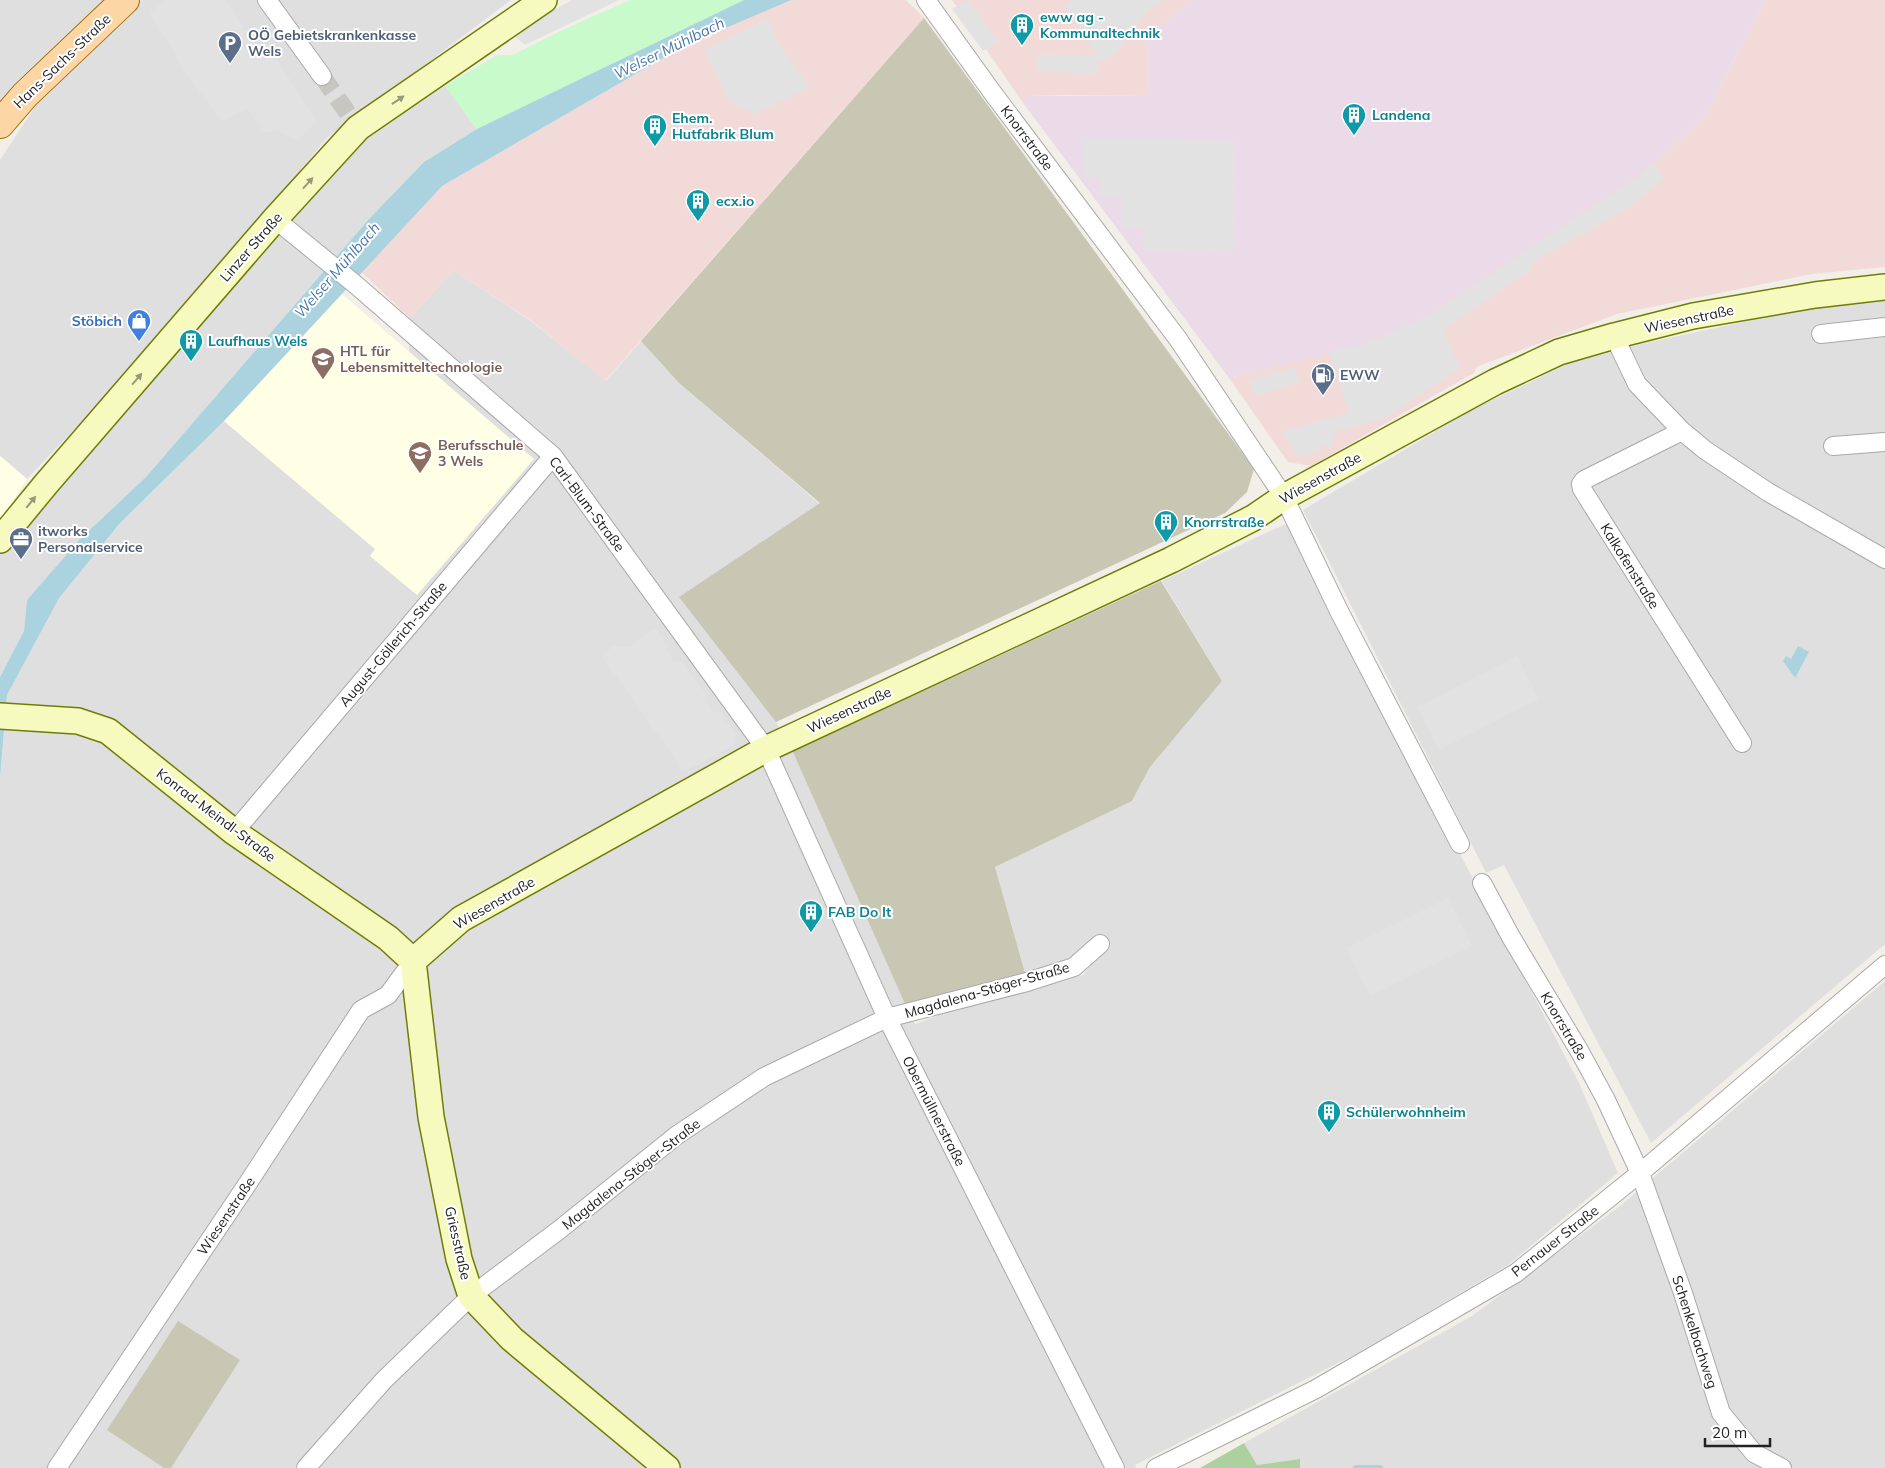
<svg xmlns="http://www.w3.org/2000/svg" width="1885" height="1468" font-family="Mulish,sans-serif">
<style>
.residential{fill:#e0dfdf}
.commercial{fill:#f2dad9}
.industrial{fill:#ebdbe8}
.education{fill:#ffffe5}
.construction{fill:#c7c7b4}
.forest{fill:#add19e}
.park{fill:#c8facc}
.parking{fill:#e2e2e2}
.water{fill:#aad3df}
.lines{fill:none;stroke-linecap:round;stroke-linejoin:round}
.stream{stroke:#aad3df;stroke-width:6}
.street-tunnel{stroke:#c8c6c1;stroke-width:18;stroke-dasharray:18 9;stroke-linecap:butt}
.street-casing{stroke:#a9a9a9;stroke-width:20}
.secondary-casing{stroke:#707d05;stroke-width:28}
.primary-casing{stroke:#a06b00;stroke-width:30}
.street{stroke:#fff;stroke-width:18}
.secondary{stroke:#f7fabf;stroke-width:25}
.primary{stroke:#fcd6a4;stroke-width:28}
.oneway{fill:#979978}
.labels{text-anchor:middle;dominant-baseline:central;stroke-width:4;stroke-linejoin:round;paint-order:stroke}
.culture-label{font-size:14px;font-weight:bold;fill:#0d838f;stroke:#fff;text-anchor:start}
.service-label{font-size:14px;font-weight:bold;fill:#4e5e75;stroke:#fff;text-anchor:start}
.street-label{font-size:14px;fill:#222;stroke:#fff}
.shop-label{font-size:14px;font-weight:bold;fill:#366cbe;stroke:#fff;text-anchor:end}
.education-label{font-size:14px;font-weight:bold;fill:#785e54;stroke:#fff;text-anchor:start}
.water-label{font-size:15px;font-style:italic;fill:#4a7aab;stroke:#fff}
</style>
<rect width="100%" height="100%" fill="#f2efe9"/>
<path class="residential" d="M 0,0 L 110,0 L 0,110 Z
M 142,0 L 511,0 L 327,138 L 161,338 L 27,479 L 0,456 L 0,160 L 38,102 Z
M 445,86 L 477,129 L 424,162 L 369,219 L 146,477 L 80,539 L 27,600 L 24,631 L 0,677 L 0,551 L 195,329 L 367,139 Z
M 453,270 L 528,319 L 606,381 L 641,341 L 679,383 L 820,504 L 776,722 L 792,750 L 915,1024 L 989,996 L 1083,975 L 1101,951 L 1025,973 L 995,867 L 1132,801 L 1150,767 L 1222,681 L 1162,581 L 1288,523 L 1579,1083 L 1618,1173 L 1508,1265 L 1356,1354 L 1135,1465 L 1136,1468 L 0,1468 L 0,778 L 7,695 L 58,598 L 120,523 L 224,421 L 375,549 L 370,556 L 533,459 L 409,352 L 410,318 Z
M 1885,299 L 1885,944 L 1651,1143 L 1504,865 L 1486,873 L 1303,510 L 1470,411 L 1570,363 L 1641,344 L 1813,307 Z
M 1885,981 L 1885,1468 L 1300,1468 L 1300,1459 L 1257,1466 L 1244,1443 L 1472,1316 L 1620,1206 Z"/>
<path class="commercial" d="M 786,0 L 906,0 L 924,18 L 605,381 L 529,319 L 453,270 L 410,318 L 356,267 L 432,185 L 442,186 L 684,46 Z
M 952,0 L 1192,0 L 1148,37 L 1147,96 L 1064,95 L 1029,96 L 1023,103 Z
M 1765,0 L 1885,0 L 1885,267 L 1812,274 L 1617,314 L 1476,367 L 1474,373 L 1465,378 L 1311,466 L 1288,462 L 1229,378 L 1329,352 L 1642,174 L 1706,115 Z"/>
<path class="industrial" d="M 1192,0 L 1765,0 L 1706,115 L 1642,174 L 1431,314 L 1369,343 L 1229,378 L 1023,103 L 1028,96 L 1147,96 L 1148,37 Z"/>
<path class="education" d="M 342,294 L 534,459 L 417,595 L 370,556 L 375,549 L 224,421 Z
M 0,456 L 27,479 L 0,522 Z"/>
<path class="construction" d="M 924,18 L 1254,469 L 1247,492 L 1225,513 L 776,722 L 679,597 L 820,503 L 679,383 L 641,341 Z
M 1161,581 L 1222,681 L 1150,767 L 1132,801 L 995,867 L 1025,973 L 906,1006 L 792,750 L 919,693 Z
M 178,1321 L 240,1360 L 171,1468 L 164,1468 L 107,1430 Z"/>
<path class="forest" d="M 1244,1443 L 1257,1465 L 1300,1459 L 1300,1468 L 1200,1468 Z"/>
<path class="park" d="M 630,0 L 744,0 L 477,129 L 445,86 L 497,55 L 513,55 L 567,28 Z"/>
<path class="parking" d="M 163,0 L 225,0 L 256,46 L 266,43 L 317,121 L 298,140 L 277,130 L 265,133 L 247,108 L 222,121 L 191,81 L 150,13 Z
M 572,0 L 619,0 L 525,45 L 514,36 L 522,27 Z
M 968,0 L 998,42 L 983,51 L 952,9 Z
M 1072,0 L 1163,0 L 1145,14 L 1116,52 L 1102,62 L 1098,57 L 1098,74 L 1038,71 L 1038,54 L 1098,56 L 1064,6 Z
M 768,18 L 776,40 L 809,87 L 756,114 L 729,101 L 707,55 L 706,49 Z
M 1083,139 L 1234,141 L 1233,249 L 1144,250 L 1143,227 L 1121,227 L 1121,198 L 1099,196 L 1098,178 L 1084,176 Z
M 1653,164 L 1664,178 L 1627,209 L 1532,262 L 1534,267 L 1443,330 L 1460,368 L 1382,420 L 1336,431 L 1330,448 L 1322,445 L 1319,453 L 1312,449 L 1309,457 L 1297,455 L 1281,432 L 1349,413 L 1329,352 L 1369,343 L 1431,314 L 1642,174 Z
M 1295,367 L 1299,383 L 1256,395 L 1249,380 Z
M 655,628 L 669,646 L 666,650 L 674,661 L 681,661 L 708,696 L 706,702 L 715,712 L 719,711 L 735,733 L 733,745 L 698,765 L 683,770 L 601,655 L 614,646 L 629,647 Z
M 1517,656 L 1539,699 L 1439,750 L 1417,707 Z
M 1448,898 L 1472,946 L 1370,996 L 1347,948 Z"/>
<path class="water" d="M 744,0 L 791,0 L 684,46 L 442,186 L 224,421 L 120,523 L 59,598 L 7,695 L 0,778 L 0,677 L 24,631 L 27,600 L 80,539 L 146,477 L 369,219 L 424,162 L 477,129 Z
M 1798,646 L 1809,652 L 1795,678 L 1783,661 L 1786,656 L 1791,659 Z"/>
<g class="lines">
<path class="stream" d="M 1356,1468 L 1380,1468"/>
<path class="street-tunnel" d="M 322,76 L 358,128"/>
<g class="street-casing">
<path id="street" d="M 267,0 L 322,76
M 926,0 L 992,92 L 1178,339 L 1284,497 L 1339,611 L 1460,844
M 275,219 L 356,285 L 553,456 L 766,749 L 887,1018 L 1115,1468
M 1821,334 L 1885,327
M 1614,336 L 1637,384 L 1682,431 L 1705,450 L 1768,492 L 1885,559
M 1682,431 L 1584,480 L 1581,484 L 1582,489 L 1742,743
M 1833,446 L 1885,442
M 234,832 L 553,456
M 1482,883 L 1511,937 L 1580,1052 L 1606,1100 L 1640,1173 L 1683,1293 L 1721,1413 L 1754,1453 L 1782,1468
M 57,1468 L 248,1183 L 361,1010 L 388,995 L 413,961
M 306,1468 L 384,1380 L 471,1296 L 559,1230 L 677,1135 L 764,1077 L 887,1018 L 1027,982 L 1074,967 L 1100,944
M 1156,1468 L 1316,1389 L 1516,1273 L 1640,1173 L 1885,965"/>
</g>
<g class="secondary-casing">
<path id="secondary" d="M 0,540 L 46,484 L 275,219 L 358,128 L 544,0
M 0,716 L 78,721 L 108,731 L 234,832 L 388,938 L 413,961
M 413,961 L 461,919 L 766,749 L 1171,560 L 1253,518 L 1284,497 L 1495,382 L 1559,352 L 1614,336 L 1693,316 L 1815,295 L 1885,287
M 413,961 L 431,1117 L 459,1259 L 471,1296 L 512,1339 L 667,1468"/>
</g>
<g class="primary-casing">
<path id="primary" d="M 0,124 L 25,95 L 125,0"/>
</g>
<use href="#street" class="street"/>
<use href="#secondary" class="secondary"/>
<use href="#primary" class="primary"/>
</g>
<defs><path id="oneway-solid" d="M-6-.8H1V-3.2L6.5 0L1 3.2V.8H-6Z" transform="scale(1.25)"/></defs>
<g class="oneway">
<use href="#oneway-solid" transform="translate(398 100) rotate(-34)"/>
<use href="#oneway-solid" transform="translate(308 183) rotate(-48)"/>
<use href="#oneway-solid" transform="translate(137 379) rotate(-49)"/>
<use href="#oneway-solid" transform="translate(31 502) rotate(-51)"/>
</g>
<defs>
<g id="building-pin" transform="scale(1.25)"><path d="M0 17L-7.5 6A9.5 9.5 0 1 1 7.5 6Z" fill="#0f9aa8" stroke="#fff"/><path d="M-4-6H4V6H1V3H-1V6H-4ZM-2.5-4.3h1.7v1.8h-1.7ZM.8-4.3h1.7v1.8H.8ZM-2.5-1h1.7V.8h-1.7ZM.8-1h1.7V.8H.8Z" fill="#fff"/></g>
<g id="parking-pin" transform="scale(1.25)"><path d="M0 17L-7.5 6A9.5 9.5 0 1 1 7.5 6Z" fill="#5c6f8a" stroke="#fff"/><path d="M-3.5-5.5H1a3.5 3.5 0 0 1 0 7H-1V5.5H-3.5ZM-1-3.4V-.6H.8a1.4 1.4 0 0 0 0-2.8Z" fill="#fff"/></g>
<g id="shop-pin" transform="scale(1.25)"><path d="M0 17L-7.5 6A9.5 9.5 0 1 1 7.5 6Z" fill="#3f7fe0" stroke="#fff"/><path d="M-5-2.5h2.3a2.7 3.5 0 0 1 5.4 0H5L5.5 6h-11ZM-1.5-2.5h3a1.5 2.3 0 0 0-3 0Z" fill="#fff"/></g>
<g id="school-pin" transform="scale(1.25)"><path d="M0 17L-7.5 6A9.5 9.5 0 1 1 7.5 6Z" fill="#8d6e63" stroke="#fff"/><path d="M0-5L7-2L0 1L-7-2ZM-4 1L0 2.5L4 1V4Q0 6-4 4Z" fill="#fff"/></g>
<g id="fuel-pin" transform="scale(1.25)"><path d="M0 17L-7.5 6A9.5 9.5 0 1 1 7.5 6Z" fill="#5c6f8a" stroke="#fff"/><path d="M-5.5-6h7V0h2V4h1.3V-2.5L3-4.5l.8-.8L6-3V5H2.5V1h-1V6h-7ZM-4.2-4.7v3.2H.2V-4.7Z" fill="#fff"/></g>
<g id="office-pin" transform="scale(1.25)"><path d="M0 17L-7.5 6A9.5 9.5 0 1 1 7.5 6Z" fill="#5c6f8a" stroke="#fff"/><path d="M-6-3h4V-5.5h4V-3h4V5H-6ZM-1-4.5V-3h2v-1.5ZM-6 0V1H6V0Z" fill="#fff"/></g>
</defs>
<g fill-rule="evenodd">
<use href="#building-pin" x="1022" y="25"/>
<use href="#parking-pin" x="230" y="43"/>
<use href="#building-pin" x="1354" y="115"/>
<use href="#building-pin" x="655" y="126"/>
<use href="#building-pin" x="698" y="201"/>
<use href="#shop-pin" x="139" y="321"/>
<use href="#building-pin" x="191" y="341"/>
<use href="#school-pin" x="323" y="359"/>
<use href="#fuel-pin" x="1323" y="375"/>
<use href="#school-pin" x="420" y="453"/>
<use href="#building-pin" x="1166" y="522"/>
<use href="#office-pin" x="21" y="539"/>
<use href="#building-pin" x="811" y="912"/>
<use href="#building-pin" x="1329" y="1112"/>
</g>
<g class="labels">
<g class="culture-label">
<text x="1040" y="17">eww ag -<tspan x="1040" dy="16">Kommunaltechnik</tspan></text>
<text x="1372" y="115">Landena</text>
<text x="672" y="118">Ehem.<tspan x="672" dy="16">Hutfabrik Blum</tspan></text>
<text x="716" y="201">ecx.io</text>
<text x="208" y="341">Laufhaus Wels</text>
<text x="1184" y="522">Knorrstraße</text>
<text x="828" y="912">FAB Do It</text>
<text x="1346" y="1112">Schülerwohnheim</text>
</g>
<g class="service-label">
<text x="248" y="35">OÖ Gebietskrankenkasse<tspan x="248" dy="16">Wels</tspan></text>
<text x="1340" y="375">EWW</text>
<text x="38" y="531">itworks<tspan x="38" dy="16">Personalservice</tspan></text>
</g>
<g class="street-label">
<text transform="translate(62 61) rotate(-44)">Hans-Sachs-Straße</text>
<text transform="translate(1027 138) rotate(53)">Knorrstraße</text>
<text transform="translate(251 247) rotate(-49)">Linzer Straße</text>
<text transform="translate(1689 319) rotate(-12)">Wiesenstraße</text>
<text transform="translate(1320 478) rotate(-29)">Wiesenstraße</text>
<text transform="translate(587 504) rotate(53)">Carl-Blum-Straße</text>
<text transform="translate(1630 566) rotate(58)">Kalkofenstraße</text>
<text transform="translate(393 644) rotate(-50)">August-Göllerich-Straße</text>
<text transform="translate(849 710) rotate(-25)">Wiesenstraße</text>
<text transform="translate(216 815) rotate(37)">Konrad-Meindl-Straße</text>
<text transform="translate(494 903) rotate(-30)">Wiesenstraße</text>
<text transform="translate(987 990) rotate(-16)">Magdalena-Stöger-Straße</text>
<text transform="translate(1564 1026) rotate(59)">Knorrstraße</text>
<text transform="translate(934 1111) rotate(63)">Obermüllnerstraße</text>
<text transform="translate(631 1174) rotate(-38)">Magdalena-Stöger-Straße</text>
<text transform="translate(226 1216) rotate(-56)">Wiesenstraße</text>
<text transform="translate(1555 1241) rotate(-38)">Pernauer Straße</text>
<text transform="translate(458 1243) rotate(77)">Griesstraße</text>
<text transform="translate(1695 1332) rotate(72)">Schenkelbachweg</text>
</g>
<g class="shop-label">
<text x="122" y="321">Stöbich</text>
</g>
<g class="education-label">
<text x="340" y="351">HTL für<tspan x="340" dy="16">Lebensmitteltechnologie</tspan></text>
<text x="438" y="445">Berufsschule<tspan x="438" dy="16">3 Wels</tspan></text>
</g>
<g class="water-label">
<text transform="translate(669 48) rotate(-26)">Welser Mühlbach</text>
<text transform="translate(337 270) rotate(-49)">Welser Mühlbach</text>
</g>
</g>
<path d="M1705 1438v8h65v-8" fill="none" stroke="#222222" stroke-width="2.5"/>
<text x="1712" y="1438" font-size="15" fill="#222222" stroke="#ffffff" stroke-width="4" paint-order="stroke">20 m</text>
</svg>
